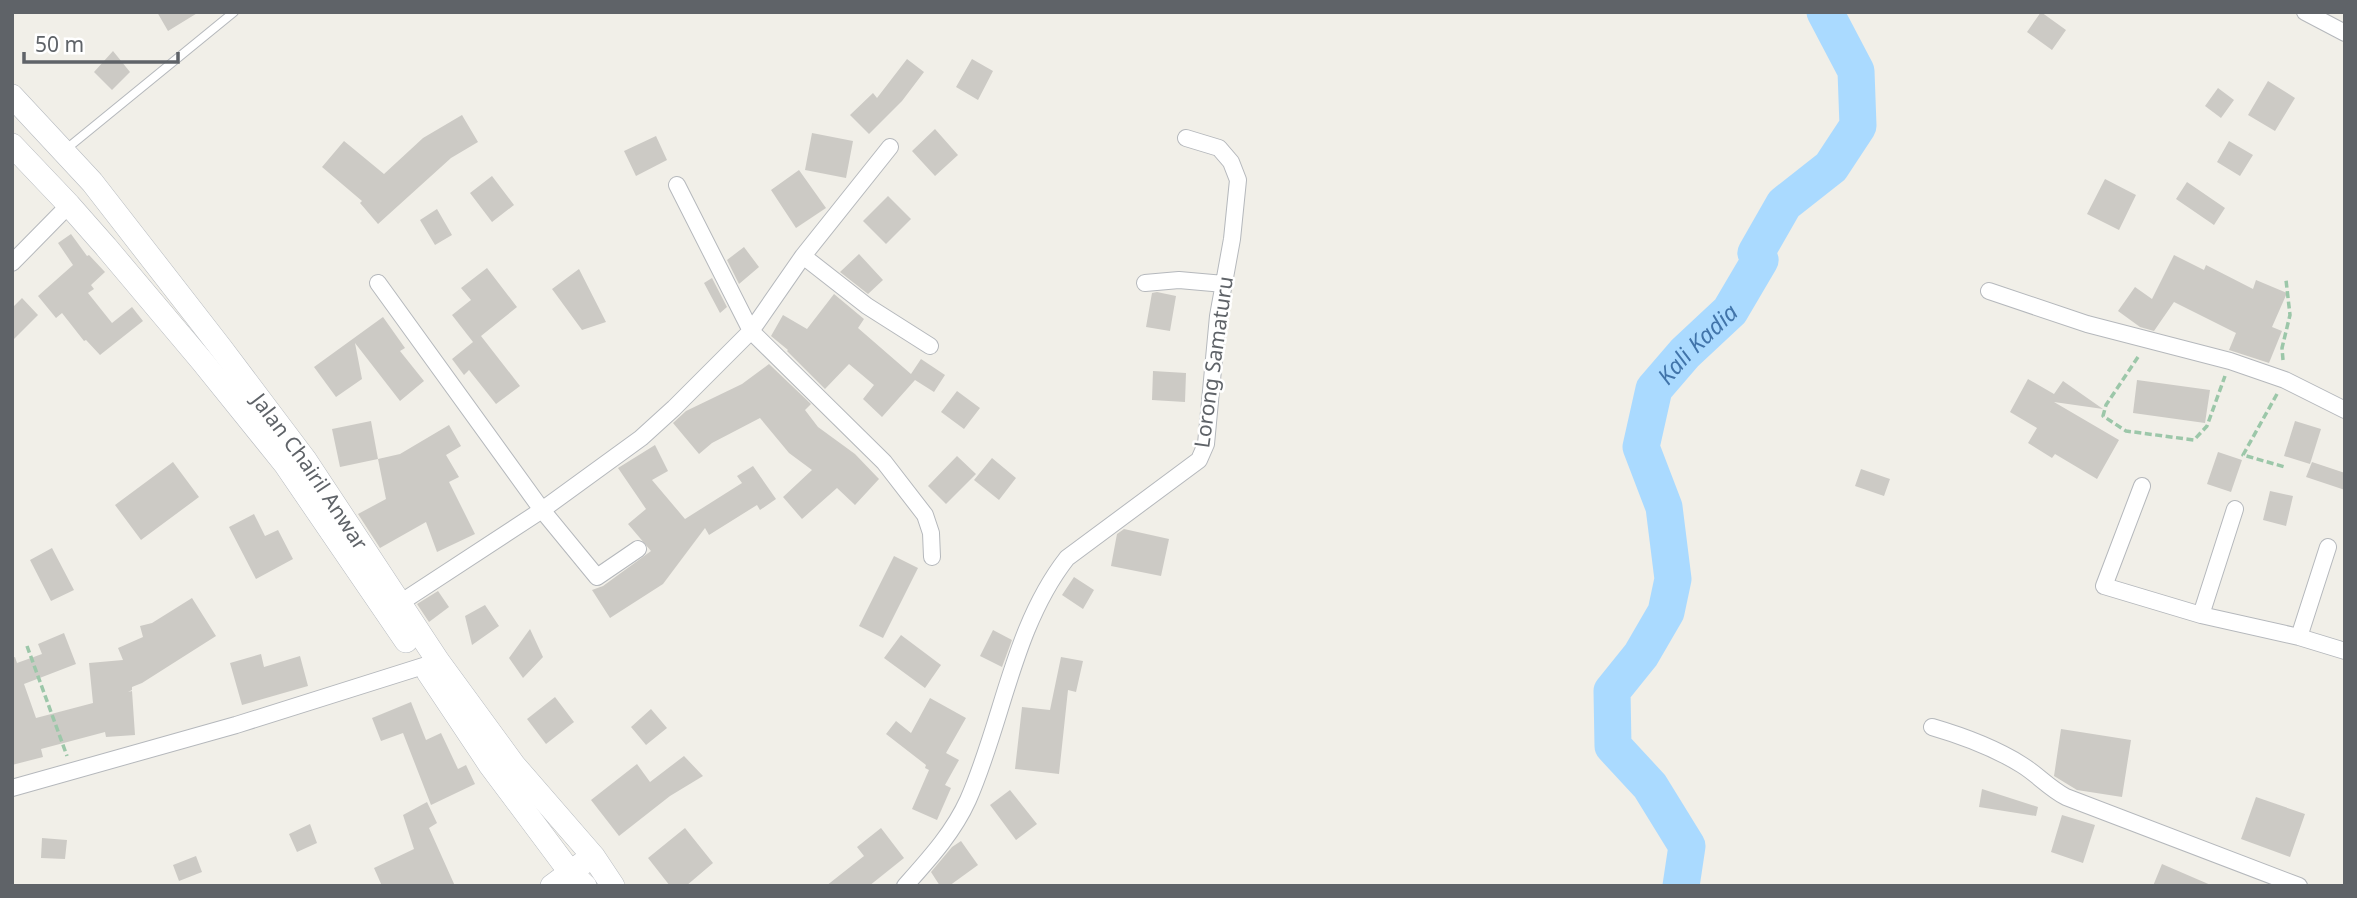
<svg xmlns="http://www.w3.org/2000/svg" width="2357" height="898" font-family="'Noto Sans',sans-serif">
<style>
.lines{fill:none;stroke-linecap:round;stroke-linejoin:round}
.river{stroke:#aadaff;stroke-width:37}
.building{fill:#cccac5}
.service-casing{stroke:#b5b8bc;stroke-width:10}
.minor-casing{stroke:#b5b8bc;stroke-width:18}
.secondary-casing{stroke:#b6babf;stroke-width:24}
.path{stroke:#9cc7a9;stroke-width:3.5;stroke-dasharray:7 3.5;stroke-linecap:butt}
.service{stroke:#fff;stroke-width:8}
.minor{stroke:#fff;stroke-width:16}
.secondary{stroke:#fff;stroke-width:23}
.labels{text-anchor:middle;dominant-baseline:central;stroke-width:5;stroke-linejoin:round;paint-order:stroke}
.street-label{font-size:21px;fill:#5f6368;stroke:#fff}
.water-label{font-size:23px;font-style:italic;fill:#4174aa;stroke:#fff}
</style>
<rect width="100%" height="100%" fill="#f1efe8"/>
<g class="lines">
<path class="river" id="s1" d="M 1681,886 L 1687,846 L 1650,786 L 1613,746 L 1612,691 L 1641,655 L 1666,612 L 1673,579 L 1664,507 L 1641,447 L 1654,389 L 1685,353 L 1730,311 L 1760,260 L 1756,253 L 1784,204 L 1831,167 L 1858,126 L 1856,71 L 1825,12"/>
</g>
<path class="building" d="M 157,12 L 199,12 L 168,31 Z
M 2041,12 L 2066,30 L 2052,50 L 2027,32 Z
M 113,51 L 130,72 L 112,90 L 94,72 Z
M 907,59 L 924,72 L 902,101 L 869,134 L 850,115 L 873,93 L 877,98 Z
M 972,59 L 993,71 L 978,100 L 956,87 Z
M 2268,81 L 2295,98 L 2275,131 L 2248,115 Z
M 2218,88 L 2234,100 L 2221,118 L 2205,106 Z
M 462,115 L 478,142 L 451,158 L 378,224 L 360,203 L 362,201 L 322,167 L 344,141 L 384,174 L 423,138 Z
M 935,129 L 958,155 L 935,176 L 912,151 Z
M 812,133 L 853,141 L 846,178 L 805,170 Z
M 656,136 L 667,160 L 636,176 L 624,151 Z
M 2229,141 L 2253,155 L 2240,176 L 2217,162 Z
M 799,170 L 826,208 L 796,228 L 771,190 Z
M 492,176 L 514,205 L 492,222 L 470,193 Z
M 2105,179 L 2136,195 L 2119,230 L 2087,214 Z
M 2187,182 L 2225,208 L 2214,225 L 2176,199 Z
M 888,196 L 911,219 L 886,244 L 863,221 Z
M 437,209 L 452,235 L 435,245 L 420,220 Z
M 71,234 L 87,256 L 89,255 L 105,272 L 91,285 L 94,289 L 88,293 L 112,323 L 132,307 L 143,321 L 100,355 L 86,340 L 84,341 L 62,313 L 56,318 L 38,296 L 73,265 L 58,243 Z
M 744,247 L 759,267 L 739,284 L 727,260 Z
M 859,254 L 883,280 L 868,294 L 840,272 Z
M 2174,255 L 2204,270 L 2206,265 L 2253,289 L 2256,280 L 2287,293 L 2272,327 L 2282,331 L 2269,363 L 2229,350 L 2236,333 L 2174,302 L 2154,331 L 2140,327 L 2118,311 L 2135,287 L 2152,299 Z
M 487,268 L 517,307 L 481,336 L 520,386 L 496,404 L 469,370 L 464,375 L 452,359 L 473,342 L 452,315 L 471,300 L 461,288 Z
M 579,269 L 606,322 L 582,330 L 552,289 Z
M 712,278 L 727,307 L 720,313 L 704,283 Z
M 1157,292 L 1176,296 L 1170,331 L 1146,327 L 1152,293 Z
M 834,294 L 864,319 L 858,328 L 911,374 L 921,359 L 945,375 L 934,392 L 915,380 L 882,417 L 863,399 L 874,385 L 849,364 L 825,389 L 787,351 L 788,350 L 771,336 L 783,315 L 807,329 Z
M 22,298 L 38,315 L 12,341 L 12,308 Z
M 383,317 L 405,348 L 400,351 L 424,381 L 400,401 L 355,343 L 362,379 L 336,397 L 314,367 Z
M 769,364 L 811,404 L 805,410 L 818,427 L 855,454 L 879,479 L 855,505 L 837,488 L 802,519 L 783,497 L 812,470 L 789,453 L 760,418 L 712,443 L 699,454 L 673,423 L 686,411 L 742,384 Z
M 1153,371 L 1186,373 L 1185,402 L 1152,400 Z
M 2028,379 L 2054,394 L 2063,381 L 2103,409 L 2054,402 L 2119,440 L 2097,479 L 2055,454 L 2052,458 L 2028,443 L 2037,428 L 2010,412 Z
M 2137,380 L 2210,390 L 2205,423 L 2133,413 Z
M 957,391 L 980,408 L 964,429 L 941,412 Z
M 371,421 L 378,459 L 340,467 L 332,429 Z
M 2295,421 L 2321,429 L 2310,464 L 2284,456 Z
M 449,425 L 461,446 L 446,455 L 459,477 L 449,482 L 475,534 L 437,552 L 426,522 L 380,548 L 358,514 L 386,499 L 378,459 L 400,454 Z
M 655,445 L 668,471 L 652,480 L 685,519 L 742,483 L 737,476 L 753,466 L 776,499 L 760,510 L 757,505 L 709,535 L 705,528 L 663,584 L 610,618 L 592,590 L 603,586 L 651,551 L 628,524 L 646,509 L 618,468 Z
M 2218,452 L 2242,460 L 2231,492 L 2207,484 Z
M 957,456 L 976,474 L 946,504 L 928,486 Z
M 992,458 L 1016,478 L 999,500 L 974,480 Z
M 173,462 L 199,497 L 141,540 L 115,505 Z
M 2312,462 L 2345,473 L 2345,490 L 2306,477 Z
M 1861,469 L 1890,479 L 1884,496 L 1855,486 Z
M 2270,491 L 2293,496 L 2286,526 L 2263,520 Z
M 254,514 L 265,536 L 278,530 L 293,559 L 256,579 L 229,527 Z
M 1124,529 L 1169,539 L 1161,576 L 1111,566 L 1117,534 Z
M 52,548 L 74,590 L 51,601 L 30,560 Z
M 894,556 L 918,568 L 883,638 L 859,626 Z
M 1074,577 L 1094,590 L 1083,609 L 1062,595 Z
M 438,591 L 449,607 L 429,622 L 417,604 Z
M 192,598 L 216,636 L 142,683 L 132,687 L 132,690 L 128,692 L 132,691 L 135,735 L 106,737 L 105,732 L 41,749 L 43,757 L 12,765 L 12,658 L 15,657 L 17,663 L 42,654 L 38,644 L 64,633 L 76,664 L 24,684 L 36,718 L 93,703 L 89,663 L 123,660 L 118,648 L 143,637 L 140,626 L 152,623 Z
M 485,605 L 499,626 L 472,645 L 465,616 Z
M 530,629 L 543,657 L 523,678 L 509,658 Z
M 993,630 L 1012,640 L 1002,667 L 980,656 Z
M 901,635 L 941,665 L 925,688 L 884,658 Z
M 261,654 L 264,667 L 300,656 L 308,686 L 242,705 L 230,663 Z
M 1061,657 L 1083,661 L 1076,692 L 1068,690 L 1059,774 L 1015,769 L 1022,707 L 1050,710 Z
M 555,697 L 574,722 L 546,744 L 527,719 Z
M 930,698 L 966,718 L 946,753 L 959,760 L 945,785 L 951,788 L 937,820 L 912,809 L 929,770 L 925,768 L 926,765 L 886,734 L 896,721 L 911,733 Z
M 411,702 L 426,740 L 441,733 L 458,769 L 466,765 L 475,784 L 431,805 L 403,733 L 381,741 L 372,718 Z
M 651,709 L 667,728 L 646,745 L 631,727 Z
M 2061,729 L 2131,740 L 2122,797 L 2077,790 L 2054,776 Z
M 684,756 L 703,776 L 670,796 L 619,836 L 591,800 L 637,764 L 650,782 Z
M 1982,789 L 2038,807 L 2036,816 L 1979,807 Z
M 1010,790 L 1037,824 L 1016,840 L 990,805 Z
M 2256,797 L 2305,814 L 2290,857 L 2241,839 Z
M 427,802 L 437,823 L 429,828 L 455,886 L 382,886 L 374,868 L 414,849 L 403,815 Z
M 2062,815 L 2095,825 L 2083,863 L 2051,852 Z
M 310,824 L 317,843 L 297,852 L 289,834 Z
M 685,828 L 713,863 L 686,886 L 670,886 L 648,858 Z
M 881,828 L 904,858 L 869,886 L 826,886 L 864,856 L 857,847 Z
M 42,838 L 67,840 L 65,859 L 41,858 Z
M 961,841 L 978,865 L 949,886 L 940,886 L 931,872 L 952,847 Z
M 196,856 L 202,872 L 179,881 L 173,865 Z
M 2162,864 L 2213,886 L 2153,886 Z"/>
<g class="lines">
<g class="service-casing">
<path id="service" d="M 65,150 L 234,12"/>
</g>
<g class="minor-casing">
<path id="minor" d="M 2305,12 L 2345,33
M 677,185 L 751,331 L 884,462 L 925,515 L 931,533 L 932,557
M 803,256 L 867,306 L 930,346
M 12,263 L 69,205
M 378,283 L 542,510 L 597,577 L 638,549
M 1145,283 L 1179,280 L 1224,284
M 1989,291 L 2087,324 L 2230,361 L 2285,380 L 2345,410
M 2142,486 L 2104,586 L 2201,615
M 2235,509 L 2201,615 L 2299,637
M 2328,547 L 2299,637 L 2345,651
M 400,603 L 542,510 L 641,438 L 674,408 L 751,331 L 803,256 L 890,147
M 1932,727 C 1963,736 1995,748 2022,765 C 2038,775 2049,788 2066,797 L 2299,886
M 12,788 L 236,725 L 436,662
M 905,886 C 929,859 953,833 968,800 C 1003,721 1013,627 1067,558 L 1199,460 L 1206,444 L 1218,316 L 1232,239 L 1238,180 L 1231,162 L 1219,148 L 1186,138"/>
</g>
<g class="secondary-casing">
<g id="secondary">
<path id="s2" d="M 12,96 L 92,182 L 221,348 L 306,461 L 438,661 L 514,765 L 593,856 L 613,886"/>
<path d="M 12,145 L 69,205 L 106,247 L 202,361 L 285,464 L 406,641"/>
<path d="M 428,672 L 490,765 L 570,872 L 585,886"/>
<path d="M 552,886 L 583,863"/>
</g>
</g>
<path class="path" d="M 2138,357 L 2106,405 L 2103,416 L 2126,431 L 2194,440 L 2207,426 L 2225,376
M 2283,360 L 2282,348 L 2290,315 L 2286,280
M 2277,394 L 2243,455 L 2285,467
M 27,646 L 67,756"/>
<use href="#service" class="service"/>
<use href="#minor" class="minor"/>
<use href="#secondary" class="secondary"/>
</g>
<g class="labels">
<g class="street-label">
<text transform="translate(1213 362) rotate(-82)">Lorong Samaturu</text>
<text stroke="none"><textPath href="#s2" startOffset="480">Jalan Chairil Anwar</textPath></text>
</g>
<g class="water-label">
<text stroke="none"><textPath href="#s1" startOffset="609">Kali Kadia</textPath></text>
</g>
</g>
<rect width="2357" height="898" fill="none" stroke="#5f6368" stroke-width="28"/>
<path d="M24 52v10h154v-10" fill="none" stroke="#5f6368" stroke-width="3.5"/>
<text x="35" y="52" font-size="21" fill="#5f6368" stroke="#ffffff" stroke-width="5" paint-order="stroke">50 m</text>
</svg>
